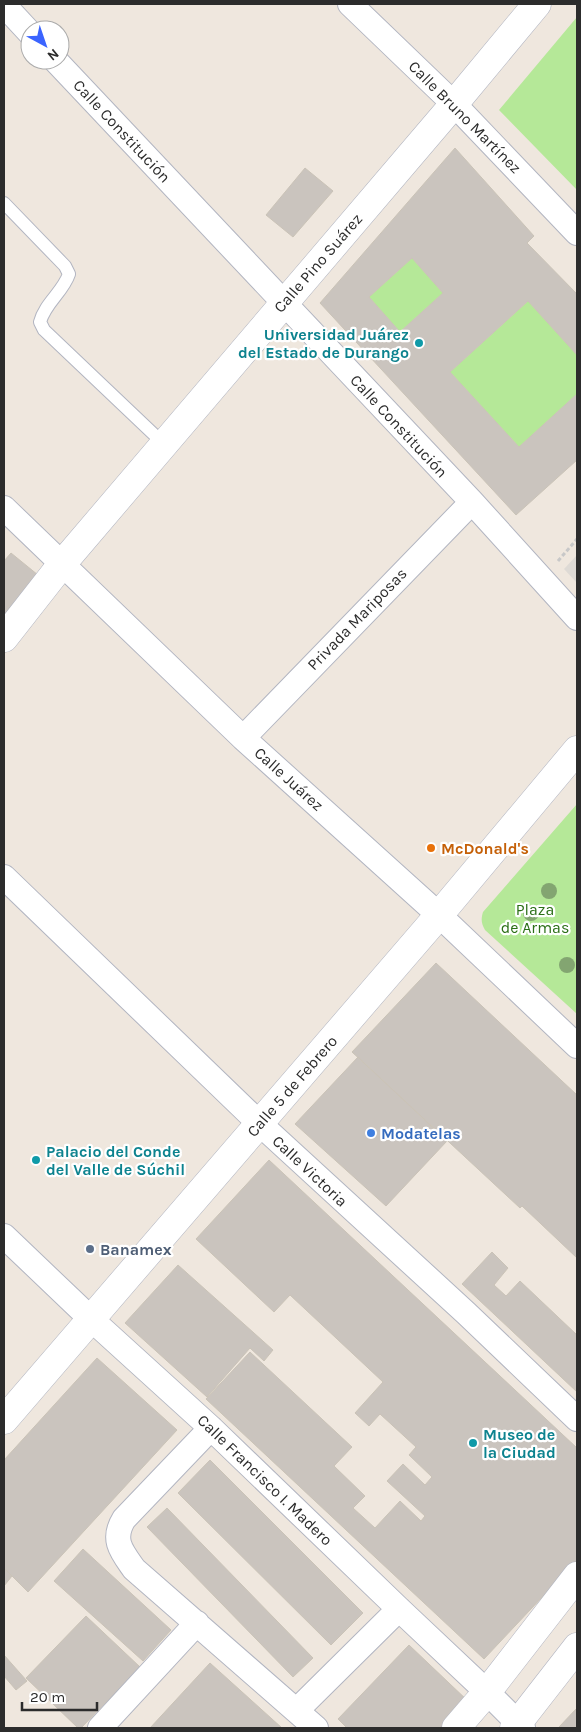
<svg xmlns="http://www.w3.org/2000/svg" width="581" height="1732" font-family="Karla,sans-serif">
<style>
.green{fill:#b5e898}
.plaza{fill:#dedad5}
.building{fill:#cac4be;stroke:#cac3b7;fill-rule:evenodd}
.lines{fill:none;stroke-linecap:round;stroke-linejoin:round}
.lane-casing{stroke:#b2b5c1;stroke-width:14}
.street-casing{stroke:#b2b5c1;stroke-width:26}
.secondary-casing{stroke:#b2b5c1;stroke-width:29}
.path{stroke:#c8c8c8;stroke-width:3;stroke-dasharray:4 2.5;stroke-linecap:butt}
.lane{stroke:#fff;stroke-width:12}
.street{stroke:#fff;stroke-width:24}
.secondary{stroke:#fff;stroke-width:28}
.tree{fill:#83a571}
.culture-dot{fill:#0f9aa8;stroke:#fff;stroke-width:2}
.food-dot{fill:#e8710a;stroke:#fff;stroke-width:2}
.shop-dot{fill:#3f7fe0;stroke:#fff;stroke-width:2}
.service-dot{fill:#5c6f8a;stroke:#fff;stroke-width:2}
.labels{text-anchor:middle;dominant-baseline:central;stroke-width:4.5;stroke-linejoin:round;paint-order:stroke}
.street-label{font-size:16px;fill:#2c2c2c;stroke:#fff}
.culture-label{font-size:16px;font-weight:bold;fill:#0d838f;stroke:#fff;text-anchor:start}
.food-label{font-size:16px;font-weight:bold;fill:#c56008;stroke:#fff;text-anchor:start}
.park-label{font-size:16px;fill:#2b6f17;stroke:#fff}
.shop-label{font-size:16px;font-weight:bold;fill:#366cbe;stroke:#fff;text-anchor:start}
.service-label{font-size:16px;font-weight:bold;fill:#4e5e75;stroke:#fff;text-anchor:start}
</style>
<rect width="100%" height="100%" fill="#efe7de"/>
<path class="green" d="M 577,17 L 577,190 L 499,110 Z
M 412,258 L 443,293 L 400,332 L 369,297 Z
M 528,301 L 577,355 L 577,394 L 519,447 L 450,372 Z
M 577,804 L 577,1014 L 485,930 C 481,923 481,919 483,912 Z"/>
<path class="plaza" d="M 577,555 L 577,583 L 564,569 Z"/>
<path class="building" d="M 455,148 L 534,236 L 527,243 L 577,294 L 577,355 L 528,301 L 450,372 L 519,447 L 577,394 L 577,460 L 516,515 L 320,303 ZM 412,258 L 443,293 L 400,332 L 369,297 Z
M 305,168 L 333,191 L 293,237 L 266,215 Z
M 11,553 L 38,575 L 4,615 L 4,561 Z
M 436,963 L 577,1095 L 577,1258 L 522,1206 L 520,1208 L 352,1052 Z
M 358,1057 L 447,1141 L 386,1206 L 295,1124 Z
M 269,1160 L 577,1448 L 577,1560 L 484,1659 L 206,1399 L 250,1352 L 352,1447 L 334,1466 L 365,1496 L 353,1508 L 375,1528 L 400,1501 L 421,1521 L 425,1516 L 387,1481 L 403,1464 L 425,1485 L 432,1477 L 409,1455 L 416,1447 L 380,1414 L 369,1426 L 355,1413 L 383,1382 L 290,1295 L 274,1312 L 196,1239 Z
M 492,1252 L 508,1268 L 494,1285 L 506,1296 L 520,1281 L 577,1335 L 577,1392 L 462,1284 Z
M 178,1265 L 273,1350 L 264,1361 L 250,1348 L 207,1397 L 125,1323 Z
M 97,1358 L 177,1430 L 28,1592 L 4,1568 L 4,1460 Z
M 210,1460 L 363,1613 L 331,1645 L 178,1493 Z
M 167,1508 L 313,1658 L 293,1677 L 147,1527 Z
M 83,1549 L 171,1630 L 143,1661 L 54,1581 Z
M 4,1568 L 12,1576 L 4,1586 Z
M 86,1616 L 140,1667 L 81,1728 L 78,1728 L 26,1678 Z
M 409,1645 L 469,1702 L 443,1728 L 347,1728 L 338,1719 Z
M 4,1655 L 27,1681 L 16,1690 L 4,1676 Z
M 210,1663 L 282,1728 L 150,1728 Z
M 577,1708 L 577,1728 L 561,1728 L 559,1727 Z"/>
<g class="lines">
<g class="lane-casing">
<path id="lane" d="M 4,203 L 65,266 L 69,274 C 63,292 45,303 40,322 L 44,330 L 164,444"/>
</g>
<g class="street-casing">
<path id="street" d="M 350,4 L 454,104 L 577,233
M 4,5 L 30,33
M 55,60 L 472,502 L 577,618
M 4,508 L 243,738 L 439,915 L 577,1046
M 243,738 L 472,502
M 4,877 L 259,1123 L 466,1313 L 577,1419
M 4,1236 L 91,1319 L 211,1428 L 399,1609 L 487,1692 L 523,1728
M 211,1428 L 124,1519 C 111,1540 122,1552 134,1569 L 316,1728
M 297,1710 L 399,1609
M 100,1728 L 197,1623"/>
</g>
<g class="secondary-casing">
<path id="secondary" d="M 4,638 L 62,564 L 454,104 L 537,4
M 4,1420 L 439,915 L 577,750
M 456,1728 L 487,1692 L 577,1576
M 514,1728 L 577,1647"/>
</g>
<path class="path" d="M 558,561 L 577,539"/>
<use href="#lane" class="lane"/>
<use href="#street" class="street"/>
<use href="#secondary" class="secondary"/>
</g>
<g class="tree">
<circle cx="549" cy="891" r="8"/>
<circle cx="531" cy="913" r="8"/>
<circle cx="567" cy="965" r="8"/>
</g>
<g class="culture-dot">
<circle cx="419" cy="343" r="5"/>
<circle cx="36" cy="1160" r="5"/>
<circle cx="473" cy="1443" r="5"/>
</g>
<circle class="food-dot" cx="431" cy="848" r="5"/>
<circle class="shop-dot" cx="371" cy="1133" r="5"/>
<circle class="service-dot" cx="90" cy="1249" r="5"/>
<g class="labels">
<g class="street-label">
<text transform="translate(465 117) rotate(45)">Calle Bruno Martínez</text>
<text transform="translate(122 131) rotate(47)">Calle Constitución</text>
<text transform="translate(318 263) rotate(-49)">Calle Pino Suárez</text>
<text transform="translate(399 426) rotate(47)">Calle Constitución</text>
<text transform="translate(357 619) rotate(-46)">Privada Mariposas</text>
<text transform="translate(289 779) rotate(42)">Calle Juárez</text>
<text transform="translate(292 1086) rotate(-49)">Calle 5 de Febrero</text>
<text transform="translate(310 1171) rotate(43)">Calle Victoria</text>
<text transform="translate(265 1480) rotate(44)">Calle Francisco I. Madero</text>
</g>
<g class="culture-label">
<text x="409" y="334" text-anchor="end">Universidad Juárez<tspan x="409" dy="18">del Estado de Durango</tspan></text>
<text x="46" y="1151">Palacio del Conde<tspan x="46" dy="18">del Valle de Súchil</tspan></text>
<text x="483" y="1434">Museo de<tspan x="483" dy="18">la Ciudad</tspan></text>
</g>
<g class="food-label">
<text x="441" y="848">McDonald's</text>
</g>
<g class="park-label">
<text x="535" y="909">Plaza<tspan x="535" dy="18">de Armas</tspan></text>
</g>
<g class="shop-label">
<text x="381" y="1133">Modatelas</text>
</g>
<g class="service-label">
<text x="100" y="1249">Banamex</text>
</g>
</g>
<rect width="581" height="1732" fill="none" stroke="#2c2c2c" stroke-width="10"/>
<g transform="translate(45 45) rotate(140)"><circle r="24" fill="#ffffff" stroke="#ababab"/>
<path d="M0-4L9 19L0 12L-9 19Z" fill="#3b64ff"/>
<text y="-8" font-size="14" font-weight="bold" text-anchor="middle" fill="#2c2c2c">N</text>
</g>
<path d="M22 1702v8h75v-8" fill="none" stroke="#2c2c2c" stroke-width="2.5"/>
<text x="30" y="1702" font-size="15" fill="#2c2c2c" stroke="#ffffff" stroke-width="4" paint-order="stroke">20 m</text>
</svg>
